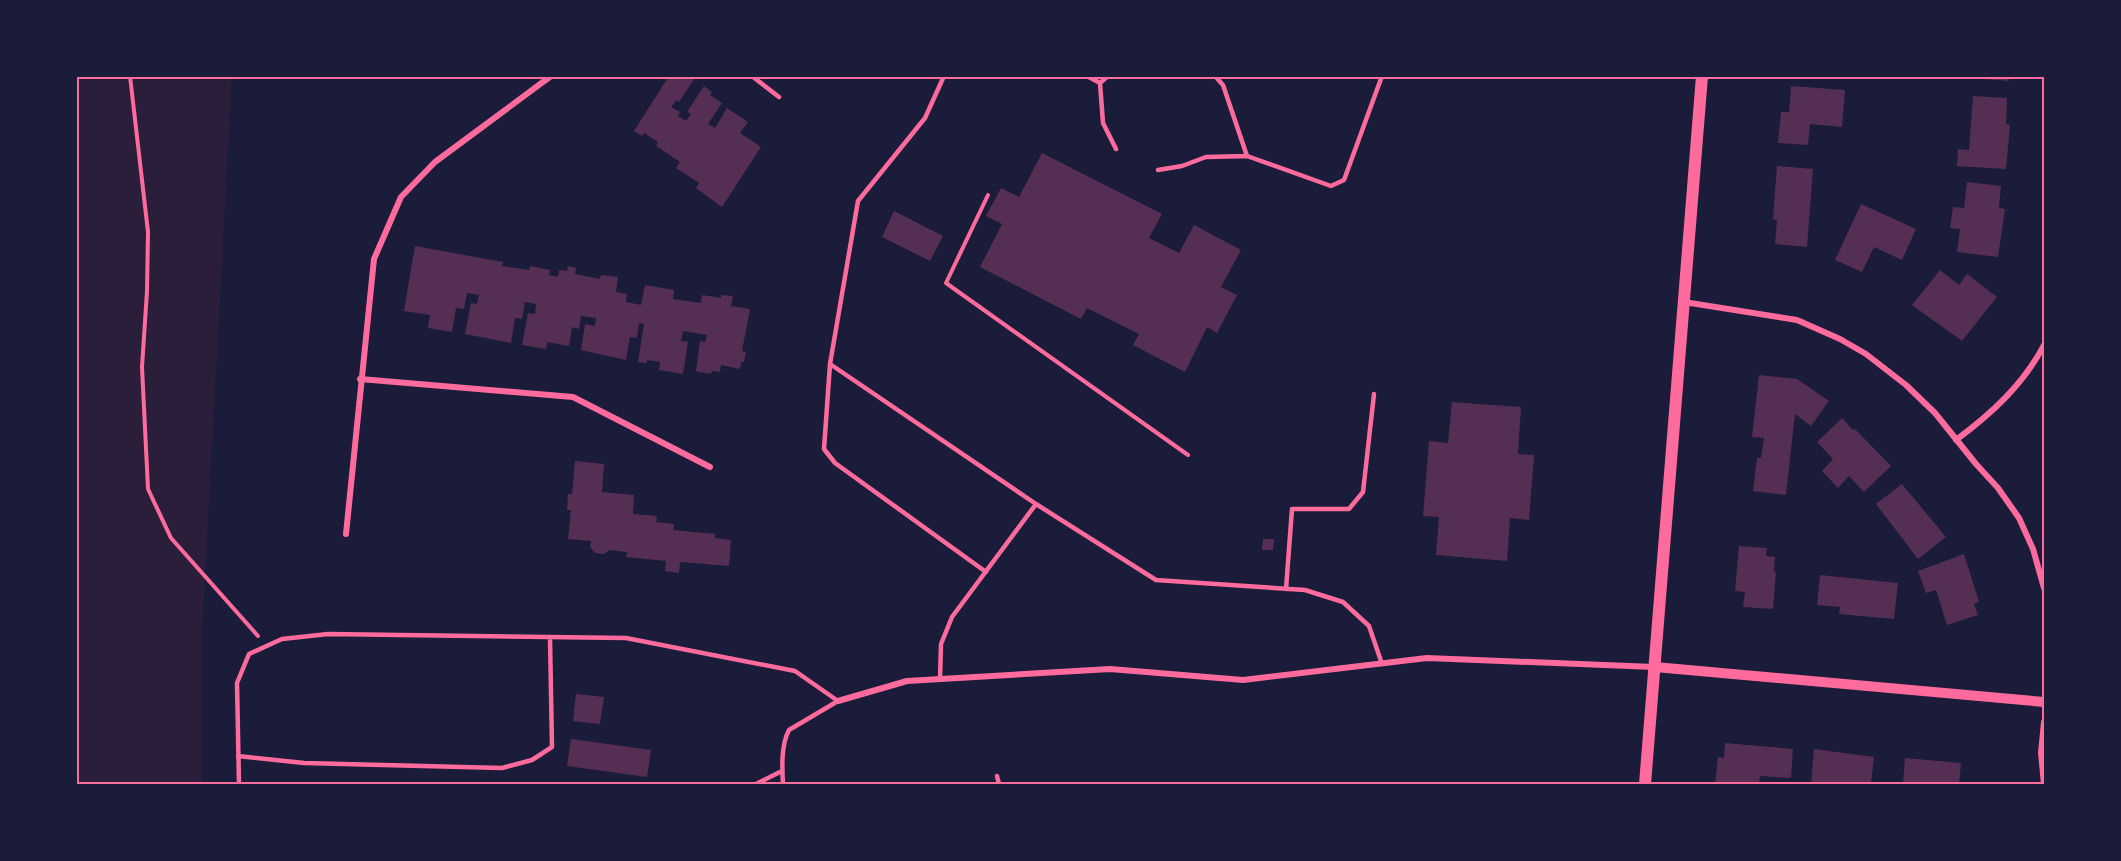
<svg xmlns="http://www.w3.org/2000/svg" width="2121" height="861" font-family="Lato,sans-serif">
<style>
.green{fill:#2a1e3b}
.building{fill:#542f53}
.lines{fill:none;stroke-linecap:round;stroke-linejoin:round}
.path{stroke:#ff6b9d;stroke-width:4}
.service{stroke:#ff6b9d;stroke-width:4.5}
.minor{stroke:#ff6b9d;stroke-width:6}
.tertiary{stroke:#ff6b9d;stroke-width:10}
.secondary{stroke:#ff6b9d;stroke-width:12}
.neatline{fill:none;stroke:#ff6b9d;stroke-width:2}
</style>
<rect width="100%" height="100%" fill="#1b1b3a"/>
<path class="green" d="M 76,77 L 232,77 L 202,634 L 202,784 L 77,784 Z"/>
<path class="building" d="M 669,76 L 696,76 L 679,102 L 676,100 L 671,107 L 680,112 L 678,116 L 686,121 L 691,114 L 687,112 L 704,86 L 712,92 L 710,95 L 722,103 L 708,124 L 715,128 L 727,108 L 748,122 L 740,133 L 761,147 L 722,207 L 696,188 L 699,183 L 676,168 L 680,162 L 656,146 L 658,142 L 644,133 L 642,136 L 634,131 Z
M 1973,76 L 2009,76 L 2009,81 L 1973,78 Z
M 1791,86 L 1845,90 L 1842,127 L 1810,124 L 1808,145 L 1778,143 L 1781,112 L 1789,112 Z
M 1973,96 L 2007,98 L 2006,124 L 2010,125 L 2006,169 L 1957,166 L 1958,149 L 1969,150 Z
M 1042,153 L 1162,214 L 1149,238 L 1179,253 L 1194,225 L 1241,250 L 1221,287 L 1237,295 L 1217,333 L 1207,327 L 1185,372 L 1133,345 L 1139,334 L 1087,308 L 1081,319 L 980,267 L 1002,224 L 986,216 L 1001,188 L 1019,197 Z
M 1777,166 L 1813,169 L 1807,247 L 1775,244 L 1777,220 L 1773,219 Z
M 1967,182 L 2001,186 L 1999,208 L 2005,209 L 1998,257 L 1957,252 L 1960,229 L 1950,228 L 1953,207 L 1964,208 Z
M 1861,204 L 1916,229 L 1902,260 L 1874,247 L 1862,272 L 1835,260 Z
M 894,211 L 943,236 L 930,261 L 882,237 Z
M 415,246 L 503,262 L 502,266 L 529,270 L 530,266 L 550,270 L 549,275 L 558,277 L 559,270 L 567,271 L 568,266 L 576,268 L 575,274 L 600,279 L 601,275 L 618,277 L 616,292 L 627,294 L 626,302 L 641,305 L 645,285 L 674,290 L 673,299 L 701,303 L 702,295 L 721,298 L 721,295 L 733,296 L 731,306 L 750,309 L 742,351 L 746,352 L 744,362 L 741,362 L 740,369 L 721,365 L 720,372 L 712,371 L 711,374 L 696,371 L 700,341 L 705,342 L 707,335 L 683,331 L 681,341 L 688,342 L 683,374 L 659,370 L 660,362 L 647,360 L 647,363 L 638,362 L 644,324 L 639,323 L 637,338 L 630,337 L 626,360 L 581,350 L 585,324 L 595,326 L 596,318 L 581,316 L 579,329 L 572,327 L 569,346 L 547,342 L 546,349 L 522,345 L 528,313 L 535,314 L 536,304 L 525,302 L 522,319 L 515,318 L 511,343 L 465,334 L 471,303 L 477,304 L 479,295 L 467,293 L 464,309 L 456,308 L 452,332 L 428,328 L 430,315 L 404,311 Z
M 1940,270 L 1959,285 L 1967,274 L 1997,297 L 1962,341 L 1912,305 Z
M 1759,375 L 1797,379 L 1829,401 L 1811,426 L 1795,414 L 1786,495 L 1753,491 L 1757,458 L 1761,458 L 1764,438 L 1752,437 Z
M 1452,402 L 1521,407 L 1518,454 L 1534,455 L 1529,520 L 1510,518 L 1507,561 L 1436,555 L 1439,517 L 1423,516 L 1429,441 L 1448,443 Z
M 1842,418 L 1853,430 L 1855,429 L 1891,466 L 1864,492 L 1849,476 L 1838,488 L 1822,471 L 1833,459 L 1817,442 Z
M 575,461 L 604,464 L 602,492 L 634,495 L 633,514 L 657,516 L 656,522 L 674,524 L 673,530 L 715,534 L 715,538 L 731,540 L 729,566 L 680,562 L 679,573 L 665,571 L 666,561 L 626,557 L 627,552 L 609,550 L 604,554 L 595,553 L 590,547 L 591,541 L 568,539 L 571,510 L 567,510 L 568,494 L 572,494 Z
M 1902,484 L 1946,537 L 1918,559 L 1876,504 Z
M 1263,539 L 1274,539 L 1273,550 L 1262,550 Z
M 1739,546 L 1767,548 L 1766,556 L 1775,557 L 1774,571 L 1776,572 L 1773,609 L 1743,607 L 1745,592 L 1735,591 Z
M 1964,554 L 1979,602 L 1974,604 L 1978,615 L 1947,625 L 1936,590 L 1926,593 L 1918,571 Z
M 1820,575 L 1898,583 L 1894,619 L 1839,614 L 1840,607 L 1817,605 Z
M 576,694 L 604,697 L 600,724 L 573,721 Z
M 571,739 L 651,750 L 647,777 L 567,766 Z
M 1725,743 L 1793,749 L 1791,778 L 1760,776 L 1759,784 L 1715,784 L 1718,757 L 1724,758 Z
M 1814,749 L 1874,757 L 1871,784 L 1811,784 Z
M 1905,758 L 1961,763 L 1959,784 L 1903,784 Z"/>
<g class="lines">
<path class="path" d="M 130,76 L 148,232 L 147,291 L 142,367 L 148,489 L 171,538 L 258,636
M 988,195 L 946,283 L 1188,455"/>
<path class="service" d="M 752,76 L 779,97
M 1087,76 L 1100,83 L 1108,76
M 1215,76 L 1223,85 L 1247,156 L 1331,186 L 1344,180 L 1382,76
M 1100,83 L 1103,123 L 1116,149
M 1158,170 L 1182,166 L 1206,157 L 1247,156
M 830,364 L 858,201 L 925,118 L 944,76
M 986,572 L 835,463 L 824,449 L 830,364 L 1036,504
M 1286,589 L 1292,509 L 1349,509 L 1363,492 L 1374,394
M 940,679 L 941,644 L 952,617 L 1036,504 L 1156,580 L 1305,590 L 1343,602 L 1369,626 L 1382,664
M 238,756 L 304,763 L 502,768 L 532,760 L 552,747 L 550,638
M 997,776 L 999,784
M 239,784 L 237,683 L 249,654 L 282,639 L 328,634 L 626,638 L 795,671 L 838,701 L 789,730 C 781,745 782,767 783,784
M 756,784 L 782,771"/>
<path class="minor" d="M 1684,302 L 1797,320 L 1840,339 L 1866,354 L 1906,385 L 1935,413 L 1976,464 L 1998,488 L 2019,518 L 2033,549 L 2044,588
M 360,379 L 573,397 L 710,467
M 1956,440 C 1991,414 2024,384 2044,345
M 346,534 L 374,259 L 401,197 L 435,162 L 551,76
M 838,701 L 907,681 L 1110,669 L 1243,680 L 1427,658 L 1654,667
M 2044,722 L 2041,753 L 2044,784"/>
<path class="tertiary" d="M 1655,667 L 2044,702"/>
<path class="secondary" d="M 1645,784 L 1702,76"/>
</g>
<rect width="2121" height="861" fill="none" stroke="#1b1b3a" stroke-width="156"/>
<rect x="78" y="78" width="1965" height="705" class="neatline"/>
</svg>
